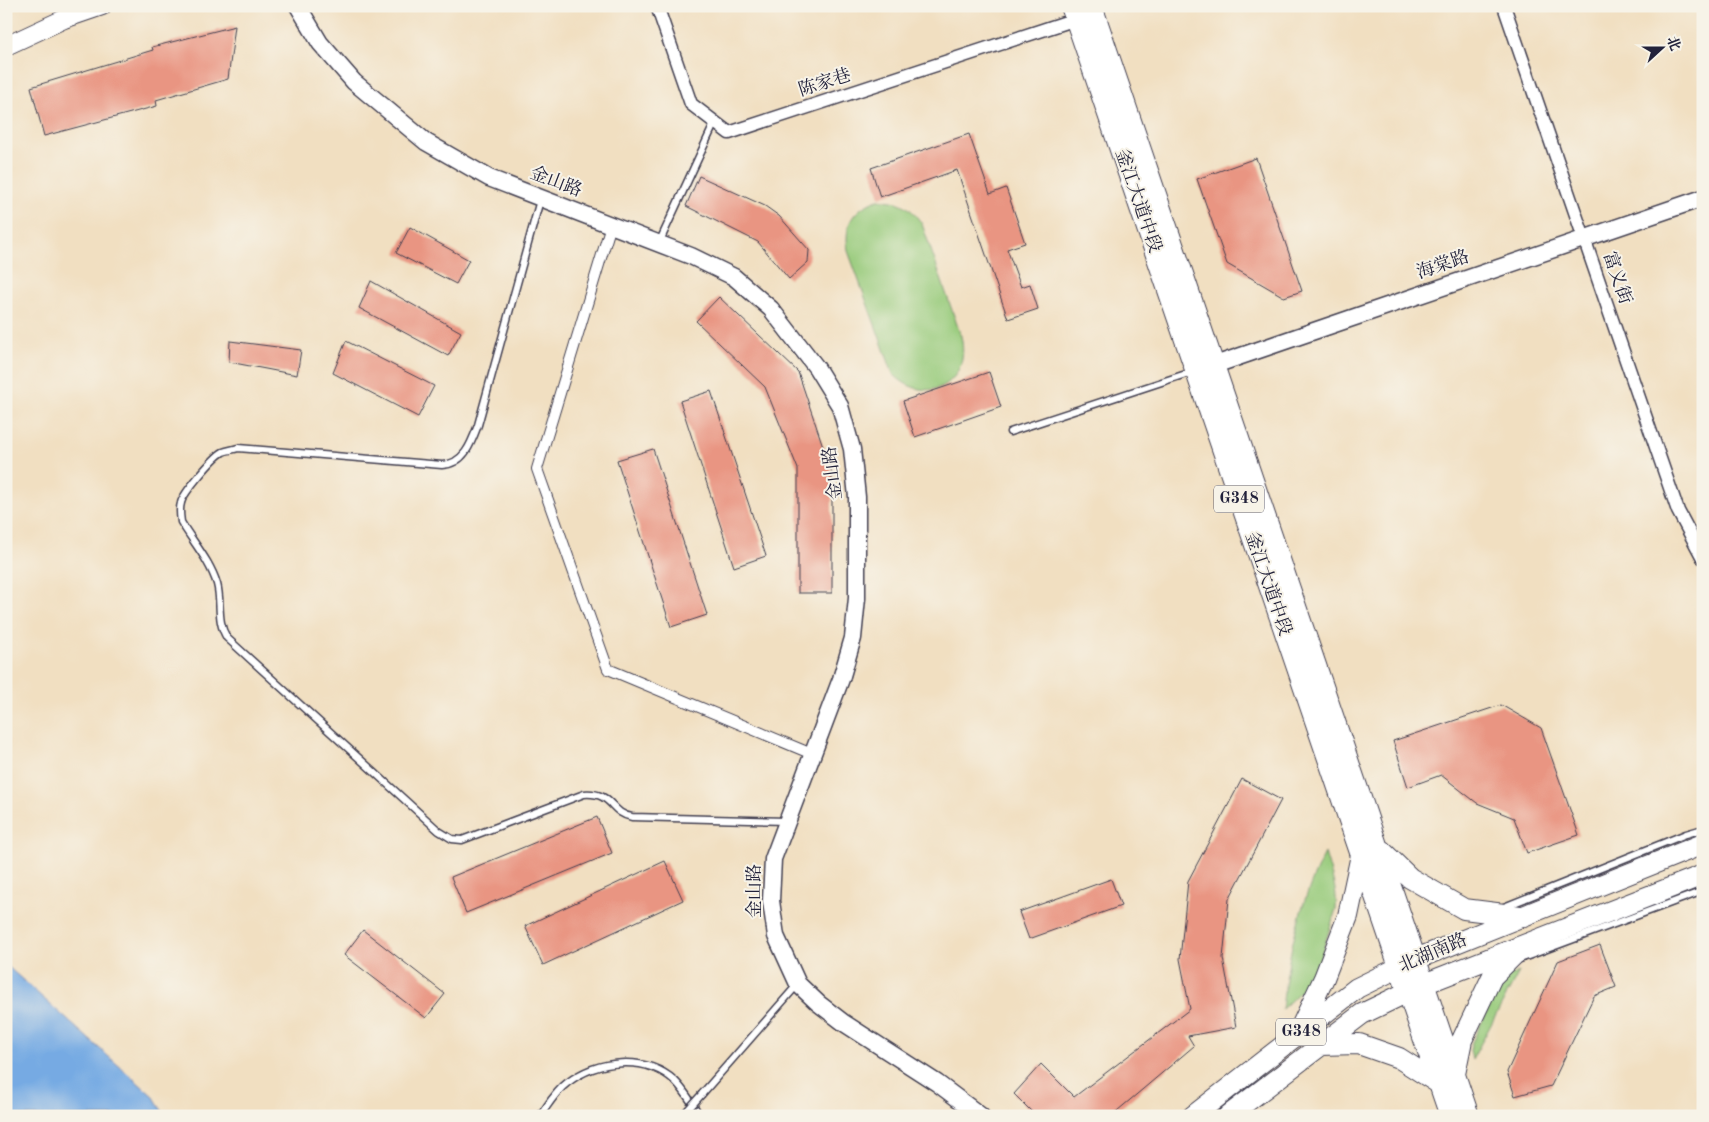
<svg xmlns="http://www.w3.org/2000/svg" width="1709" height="1122" font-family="'Old Standard TT','Noto Serif SC',serif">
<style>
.green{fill:#98cb7b;stroke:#5d765b}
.water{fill:#76aae3;stroke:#4c668f}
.building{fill:#e99582}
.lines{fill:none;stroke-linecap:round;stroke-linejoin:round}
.service-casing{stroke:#413e4f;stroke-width:9}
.pedestrian-casing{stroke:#413e4f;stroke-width:12}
.minor-casing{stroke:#413e4f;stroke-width:15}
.tertiary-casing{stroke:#413e4f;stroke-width:19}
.secondary-casing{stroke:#413e4f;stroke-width:20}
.primary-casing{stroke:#413e4f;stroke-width:22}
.service{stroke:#fff;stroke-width:6}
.pedestrian{stroke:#fff;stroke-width:10}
.minor{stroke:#fff;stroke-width:12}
.tertiary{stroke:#fff;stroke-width:16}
.secondary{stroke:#fff;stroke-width:18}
.primary{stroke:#fff;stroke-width:20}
.service-bridge-casing{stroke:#413e4f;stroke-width:9;stroke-linecap:butt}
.service-bridge{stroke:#fff;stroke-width:6}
.labels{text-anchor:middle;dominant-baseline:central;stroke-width:4;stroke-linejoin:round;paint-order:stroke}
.shield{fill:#f7f3e8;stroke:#62616f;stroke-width:1}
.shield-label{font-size:16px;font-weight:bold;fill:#22223b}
.street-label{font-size:18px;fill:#22223b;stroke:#f7f3e8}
</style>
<rect width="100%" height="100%" fill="#f7f3e8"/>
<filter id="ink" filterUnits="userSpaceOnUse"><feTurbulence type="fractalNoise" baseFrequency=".02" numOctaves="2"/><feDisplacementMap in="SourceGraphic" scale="10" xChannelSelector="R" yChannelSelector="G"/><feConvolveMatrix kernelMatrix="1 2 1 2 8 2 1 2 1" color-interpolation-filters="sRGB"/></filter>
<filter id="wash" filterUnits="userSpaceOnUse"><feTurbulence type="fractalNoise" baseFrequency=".0096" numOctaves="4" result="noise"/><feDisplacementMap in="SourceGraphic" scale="20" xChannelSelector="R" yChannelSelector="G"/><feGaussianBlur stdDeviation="1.12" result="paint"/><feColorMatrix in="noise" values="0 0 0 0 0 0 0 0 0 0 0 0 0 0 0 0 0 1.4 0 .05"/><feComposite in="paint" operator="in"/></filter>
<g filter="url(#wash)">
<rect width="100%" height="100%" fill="#f1dfc1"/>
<path class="green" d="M 878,200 C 901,200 910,206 922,224 L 961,336 C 972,383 927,408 893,374 L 848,251 C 844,224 852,209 878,200 Z
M 1325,853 C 1330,871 1338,890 1336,909 L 1315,975 L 1311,981 L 1282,1009 C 1288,955 1299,903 1325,853 Z
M 1519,972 L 1472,1060 L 1470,1050 L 1472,1042 L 1498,989 L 1509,976 Z"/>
<path class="water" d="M 6,965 L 154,1097 L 165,1116 L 6,1116 Z"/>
<g id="blocks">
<path class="building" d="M 235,26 L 228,79 L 156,100 L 157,106 L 44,136 L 31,87 L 153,50 L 152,47 Z
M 969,134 L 990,194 L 1006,188 L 1025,243 L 1007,249 L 1021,287 L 1030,284 L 1038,309 L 1008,319 L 957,170 L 880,197 L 871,168 Z
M 1256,158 L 1302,291 L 1284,297 L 1227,264 L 1197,179 Z
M 699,176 L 765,206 L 779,216 L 809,250 L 808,262 L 789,279 L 758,242 L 686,206 Z
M 410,227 L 469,260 L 456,284 L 396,253 Z
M 371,281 L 461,332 L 448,356 L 359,308 Z
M 719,297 L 798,372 L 832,473 L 832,593 L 798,593 L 798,469 L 765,387 L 696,321 Z
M 230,341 L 301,350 L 297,375 L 229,362 Z
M 346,341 L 434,386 L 418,417 L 333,373 Z
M 989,372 L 1001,407 L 915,437 L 903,401 Z
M 711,391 L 766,556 L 734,567 L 680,401 Z
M 653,449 L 707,615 L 671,627 L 617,460 Z
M 1501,705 L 1541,728 L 1579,835 L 1527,853 L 1514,818 L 1477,803 L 1441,775 L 1408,787 L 1393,741 Z
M 1242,779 L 1281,800 L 1229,899 L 1223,958 L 1236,1027 L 1188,1036 L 1194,1046 L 1111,1116 L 1036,1116 L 1014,1094 L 1041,1064 L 1074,1097 L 1190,1009 L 1180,959 L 1188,881 Z
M 597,817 L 612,853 L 466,913 L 451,877 Z
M 665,861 L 683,900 L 543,965 L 525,926 Z
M 1111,879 L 1121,906 L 1029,939 L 1019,912 Z
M 363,930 L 445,994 L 426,1018 L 344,955 Z
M 1600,945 L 1616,987 L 1594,996 L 1551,1086 L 1515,1096 L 1507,1072 L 1558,961 Z"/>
</g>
</g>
<g filter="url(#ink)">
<use href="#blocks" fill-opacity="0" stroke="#413e4f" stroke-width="1"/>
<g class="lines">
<g class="service-casing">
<path id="service" d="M 540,200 L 478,425 C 471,444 464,464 442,465 L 238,448 C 233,450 227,450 223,452 C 214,457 183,493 181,503 C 179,509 180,515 181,522 C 193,542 210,561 217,584 C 222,602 216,621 227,638 L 439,831 L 452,839 L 462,840 L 584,794 C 614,792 609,813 632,817 L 786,821
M 659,243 L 715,122
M 1010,432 L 1192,372
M 1504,907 L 1686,834 L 1703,829
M 1520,959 L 1703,891
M 702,1094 L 798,984
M 540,1116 C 548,1105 556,1091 567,1083 C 597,1060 645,1054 675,1081 C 685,1091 692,1103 700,1116"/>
</g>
<g class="pedestrian-casing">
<path id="pedestrian" d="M 611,225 L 537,469 L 608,669 L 812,754"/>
</g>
<g class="minor-casing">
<path id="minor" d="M 657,6 L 691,104 L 729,133 L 1076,19
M 1504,6 L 1678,511 L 1703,558"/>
</g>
<g class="tertiary-casing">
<path id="tertiary" d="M 298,6 L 320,43 L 354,82 L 426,142 L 489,178 L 691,256 L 734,277 L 771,309 L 816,367 L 840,406 L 852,449 L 857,497 L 857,598 L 853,638 L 841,679 L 773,859 L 771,901 L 776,936 L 798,984 L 818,1003 L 844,1023 L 937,1083 L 981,1116
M 1203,369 L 1703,198"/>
</g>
<g class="secondary-casing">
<path id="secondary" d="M 6,46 L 64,19 L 102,6"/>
</g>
<g class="primary-casing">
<path id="primary" d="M 1071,6 L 1450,1116
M 1092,6 L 1469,1116
M 1381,850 L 1410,878 L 1464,909 L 1520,916
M 1300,1029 L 1324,978 L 1348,916 L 1361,855
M 1319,1045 L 1359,1044 L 1399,1058 L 1438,1083
M 1455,1074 L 1462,1040 L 1492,977 L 1518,951
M 1193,1116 L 1357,988 L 1416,959 L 1703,844
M 1228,1116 L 1362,1014 L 1424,984 L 1703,875"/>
</g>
<use href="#service" class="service"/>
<use href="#pedestrian" class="pedestrian"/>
<use href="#minor" class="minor"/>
<use href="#tertiary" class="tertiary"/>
<use href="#secondary" class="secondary"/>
<use href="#primary" class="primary"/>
<g class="service-bridge-casing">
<path id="service-bridge" d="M 684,1114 L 702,1094"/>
</g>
<use href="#service-bridge" class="service-bridge"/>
</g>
</g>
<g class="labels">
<g class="shield">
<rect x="1214" y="485.5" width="50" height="27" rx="4"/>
<rect x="1276" y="1018.5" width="50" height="27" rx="4"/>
</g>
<g class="shield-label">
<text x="1239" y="499">G348</text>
<text x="1301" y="1032">G348</text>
</g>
<g class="street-label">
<text transform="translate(825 83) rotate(-18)">陈家巷</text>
<text transform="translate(556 182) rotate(21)">金山路</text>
<text transform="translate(1138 201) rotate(71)">釜江大道中段</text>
<text transform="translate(1443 265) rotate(-19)">海棠路</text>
<text transform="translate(1617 278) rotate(71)">富义街</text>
<text transform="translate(833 473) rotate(-97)">金山路</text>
<text transform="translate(1268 584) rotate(71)">釜江大道中段</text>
<text transform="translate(755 891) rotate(-90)">金山路</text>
<text transform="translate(1433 953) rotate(-23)">北湖南路</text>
</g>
</g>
<rect width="1709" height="1122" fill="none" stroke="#f7f3e8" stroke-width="25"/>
<g transform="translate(1662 48) rotate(69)" stroke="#f7f3e8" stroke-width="4" paint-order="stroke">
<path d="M0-4L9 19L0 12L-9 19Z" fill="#22223b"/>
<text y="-8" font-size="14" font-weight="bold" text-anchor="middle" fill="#22223b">北</text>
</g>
</svg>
